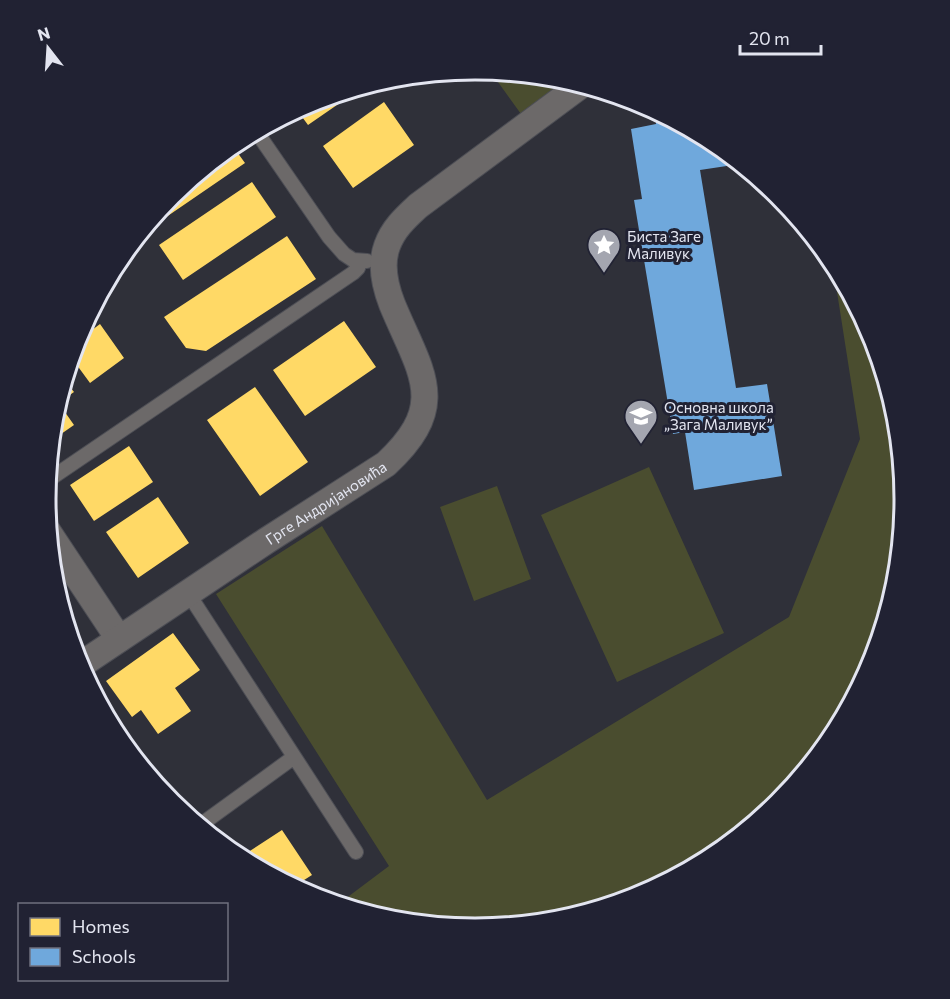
<svg xmlns="http://www.w3.org/2000/svg" width="950" height="999" font-family="Commissioner,sans-serif">
<style>
.green{fill:#4a4d2f}
.homes{fill:#ffd966}
.schools{fill:#6fa8dc}
.lines{fill:none;stroke-linecap:round;stroke-linejoin:round}
.service-casing{stroke:#4d4e55;stroke-width:16}
.minor-casing{stroke:#4d4e55;stroke-width:28}
.service{stroke:#6c6969;stroke-width:14}
.minor{stroke:#6c6969;stroke-width:26}
.labels{text-anchor:middle;dominant-baseline:central;stroke-width:6;stroke-linejoin:round;paint-order:stroke}
.poi-label{font-size:15px;fill:#e3e5f0;stroke:#212233;text-anchor:start}
.street-label{font-size:15px;fill:#e3e5f0;stroke:#212233}
.rim{fill:none;stroke:#e3e5f0;stroke-width:3}
</style>
<rect width="100%" height="100%" fill="#2f3039"/>
<path class="green" d="M 490,71 L 559,78 L 595,89 L 534,132 Z
M 832,260 L 872,335 L 897,416 L 905,500 L 897,584 L 872,664 L 832,739 L 779,804 L 714,857 L 639,897 L 559,921 L 475,929 L 391,921 L 337,905 L 389,866 L 216,594 L 322,526 L 487,800 L 789,617 L 860,439 Z
M 649,467 L 724,633 L 617,682 L 541,515 Z
M 497,486 L 531,579 L 474,601 L 440,507 Z"/>
<path class="homes" d="M 363,87 L 308,125 L 297,110 L 311,102 Z
M 384,102 L 414,145 L 353,188 L 323,146 Z
M 232,145 L 245,163 L 156,224 L 152,218 L 171,195 Z
M 252,182 L 276,217 L 183,280 L 159,245 Z
M 287,236 L 316,279 L 206,351 L 186,348 L 164,317 Z
M 89,313 L 96,323 L 80,334 L 79,332 Z
M 344,321 L 376,367 L 305,416 L 273,370 Z
M 100,324 L 124,358 L 90,383 L 71,357 L 76,342 Z
M 64,379 L 74,392 L 57,404 Z
M 255,387 L 308,462 L 260,496 L 207,420 Z
M 60,405 L 74,425 L 51,441 L 53,415 L 55,408 Z
M 129,446 L 153,482 L 94,521 L 70,485 Z
M 158,497 L 189,543 L 138,578 L 106,532 Z
M 173,633 L 200,670 L 175,688 L 191,711 L 158,734 L 141,710 L 132,717 L 106,681 Z
M 113,728 L 129,750 L 128,751 L 117,738 Z
M 282,830 L 312,875 L 293,887 L 239,858 Z"/>
<path class="schools" d="M 671,119 L 714,142 L 740,164 L 700,170 L 736,388 L 767,384 L 782,476 L 694,490 L 685,432 L 673,434 L 634,200 L 642,199 L 631,129 L 656,124 L 656,122 Z"/>
<g class="lines">
<g class="service-casing">
<path id="service" d="M 256,131 L 329,237 L 344,254 L 353,260 L 367,261
M 47,481 L 353,273 L 358,268 L 360,262
M 188,593 L 356,852
M 199,826 L 294,757"/>
</g>
<g class="minor-casing">
<g id="minor">
<path d="M 48,532 L 119,639"/>
<path id="s1" d="M 79,666 L 266,541 L 386,464 C 451,404 420,372 392,304 C 385,286 380,265 387,246 C 393,229 405,218 418,206 L 581,85"/>
</g>
</g>
<use href="#service" class="service"/>
<use href="#minor" class="minor"/>
</g>
<defs>
<g id="sight-pin" transform="scale(1.725)"><path d="M0 17L-7.5 6A9.5 9.5 0 1 1 7.5 6Z" fill="#a4a6b0" stroke="#212233"/><path d="M0-6L1.8-2.2L6-1.7L2.9 1.2L3.7 5.4L0 3.3L-3.7 5.4L-2.9 1.2L-6-1.7L-1.8-2.2Z" fill="#fff"/></g>
<g id="school-pin" transform="scale(1.725)"><path d="M0 17L-7.5 6A9.5 9.5 0 1 1 7.5 6Z" fill="#a4a6b0" stroke="#212233"/><path d="M0-5L7-2L0 1L-7-2ZM-4 1L0 2.5L4 1V4Q0 6-4 4Z" fill="#fff"/></g>
</defs>
<g fill-rule="evenodd">
<use href="#sight-pin" x="604" y="245"/>
<use href="#school-pin" x="641" y="416"/>
</g>
<g class="labels">
<g class="poi-label">
<text x="627" y="236">Биста Заге<tspan x="627" dy="17">Маливук</tspan></text>
<text x="664" y="407">Основна школа<tspan x="664" dy="17">„Зага Маливук”</tspan></text>
</g>
<g class="street-label">
<text stroke="none"><textPath href="#s1" startOffset="296">Грге Андријановића</textPath></text>
</g>
</g>
<path d="M0 0H950V999H0ZM56 499a419 419 0 1 1 838 0a419 419 0 1 1-838 0Z" fill="#212233" fill-rule="evenodd"/>
<path class="rim" d="M56 499a419 419 0 1 1 838 0a419 419 0 1 1-838 0Z"/>
<rect x="18" y="903" width="210" height="78" fill="#212233" stroke="#6f707f" stroke-width="1.5"/>
<rect x="30" y="918" width="30" height="18" fill="#ffd966" stroke="#6f707f" stroke-width="1.5"/>
<text x="72" y="933" font-size="18" fill="#e3e5f0">Homes</text>
<rect x="30" y="948" width="30" height="18" fill="#6fa8dc" stroke="#6f707f" stroke-width="1.5"/>
<text x="72" y="963" font-size="18" fill="#e3e5f0">Schools</text>
<g transform="translate(48 48) rotate(343)" stroke="#212233" stroke-width="4.5" paint-order="stroke">
<path d="M0-4.5L10 22L0 15L-10 22Z" fill="#e3e5f0"/>
<text y="-9" font-size="16" font-weight="bold" text-anchor="middle" fill="#e3e5f0">N</text>
</g>
<path d="M740 45v9h81v-9" fill="none" stroke="#e3e5f0" stroke-width="3"/>
<text x="749" y="45" font-size="18" fill="#e3e5f0" stroke="#212233" stroke-width="4.5" paint-order="stroke">20 m</text>
</svg>
